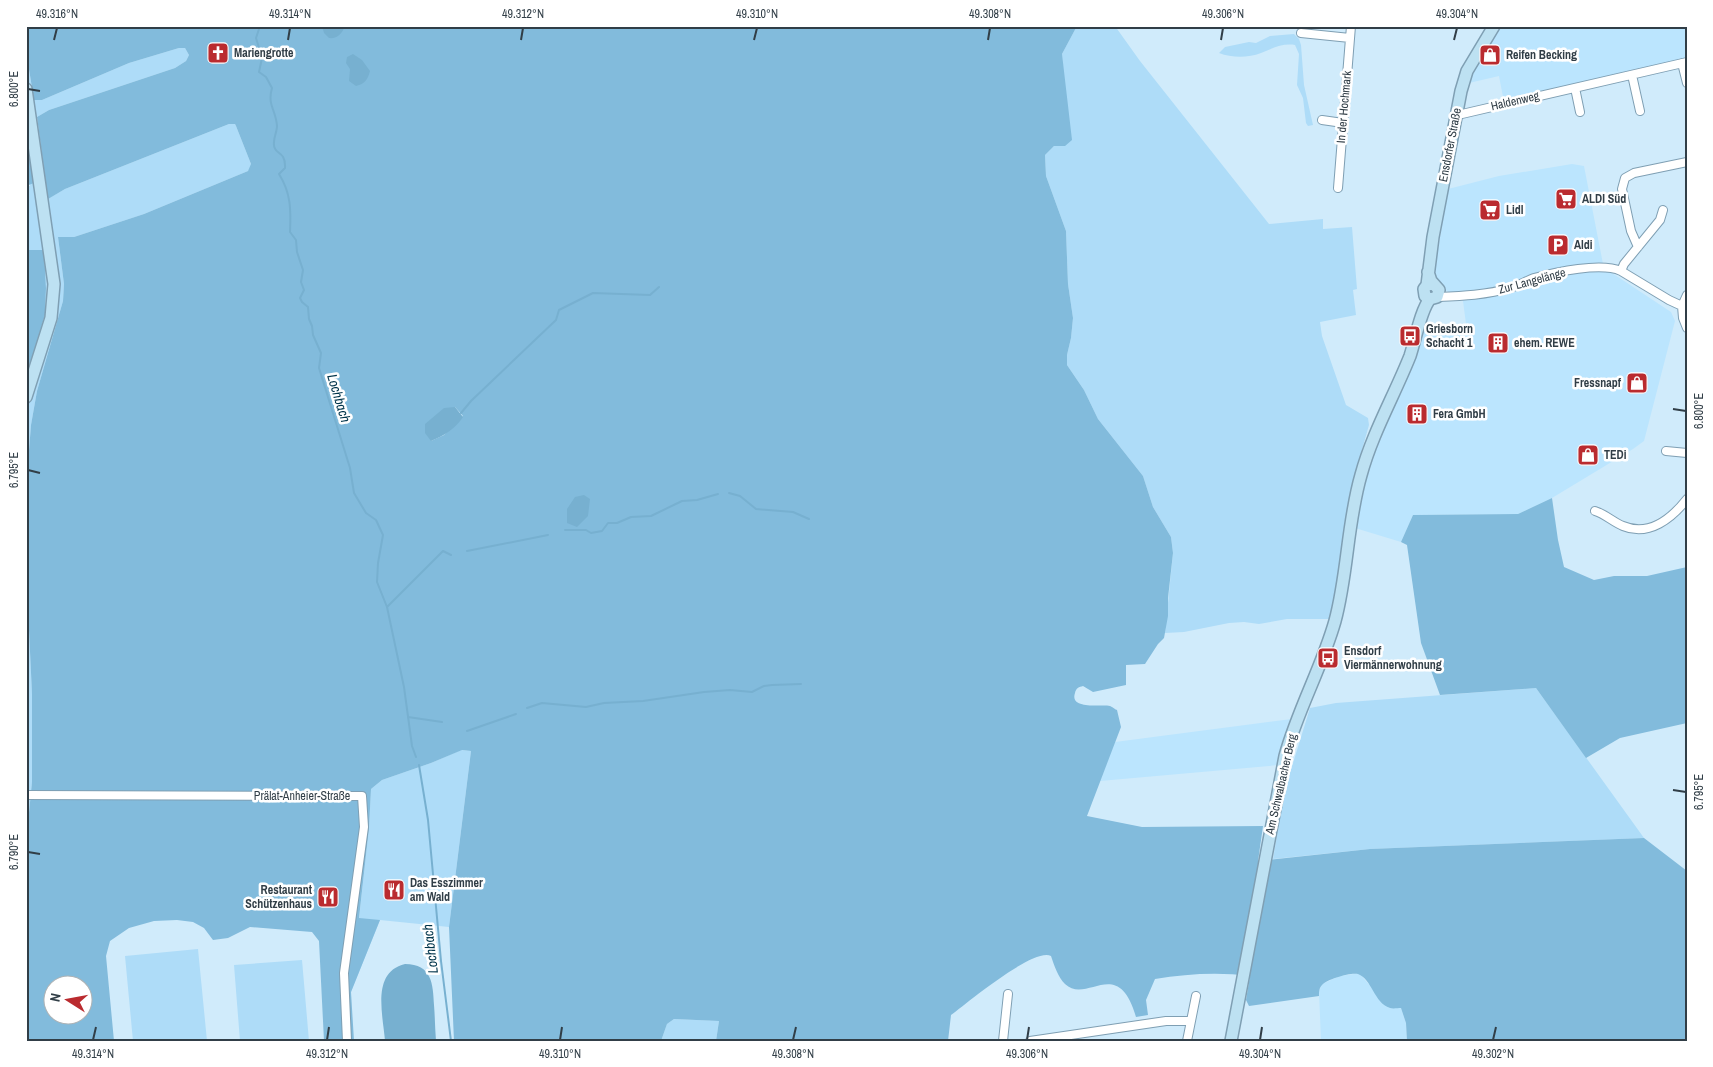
<svg xmlns="http://www.w3.org/2000/svg" width="1713" height="1067" font-family="'Archivo Narrow',sans-serif">
<style>
.built{fill:#bbe5fe}
.green{fill:#aedcf8}
.forest{fill:#82bbdc;fill-rule:evenodd}
.water{fill:#77b0d0}
.lines{fill:none;stroke-linecap:round;stroke-linejoin:round}
.stream{stroke:#77b0d0;stroke-width:2}
.street-casing{stroke:#7f9fb3;stroke-width:10}
.secondary-casing{stroke:#7f9fb3;stroke-width:14}
.street{stroke:#fff;stroke-width:8}
.secondary{stroke:#bde1f2;stroke-width:11}
.ticks{fill:none;stroke:#313e47;stroke-width:2}
.labels{text-anchor:middle;dominant-baseline:central;stroke-width:5;stroke-linejoin:round;paint-order:stroke}
.poi-label{font-size:12px;font-weight:bold;fill:#313e47;stroke:#fff;text-anchor:start}
.street-label{font-size:12px;fill:#313e47;stroke:#fff}
.water-label{font-size:14px;font-style:italic;fill:#02354b;stroke:#fff}
.neatline{fill:none;stroke:#313e47;stroke-width:2}
.ticks-label{font-size:12px;text-anchor:middle;fill:#313e47}
</style>
<rect width="100%" height="100%" fill="#d0ebfb"/>
<path class="built" d="M 1500,26 L 1687,26 L 1687,61 L 1504,102 L 1499,76 L 1469,83 L 1477,63 Z
M 1572,164 L 1584,166 L 1603,264 L 1608,265 L 1612,273 L 1671,312 L 1675,321 L 1644,441 L 1633,449 L 1552,498 L 1518,514 L 1413,515 L 1401,542 L 1355,528 L 1360,496 L 1366,476 L 1379,440 L 1419,346 L 1425,322 L 1464,329 L 1466,324 L 1463,301 L 1444,289 L 1434,273 L 1448,189 L 1499,176 Z
M 1292,719 L 1279,765 L 1100,781 L 1115,742 Z
M 1354,974 L 1360,974 L 1389,1008 L 1401,1008 L 1406,1023 L 1407,1041 L 1321,1041 L 1319,991 L 1322,984 L 1340,976 Z"/>
<path class="green" d="M 1077,26 L 1115,26 L 1140,61 L 1269,224 L 1323,219 L 1323,229 L 1352,227 L 1357,289 L 1353,290 L 1356,315 L 1320,322 L 1322,336 L 1346,405 L 1368,418 L 1369,425 L 1354,478 L 1344,531 L 1333,607 L 1329,619 L 1287,619 L 1259,624 L 1244,622 L 1229,623 L 1184,632 L 1165,633 L 1173,553 L 1171,537 L 1153,507 L 1143,476 L 1098,419 L 1084,390 L 1067,365 L 1067,355 L 1071,338 L 1073,318 L 1068,284 L 1066,231 L 1046,176 L 1045,155 L 1054,146 L 1065,146 L 1062,54 Z
M 1294,34 L 1299,39 L 1301,45 L 1304,85 L 1313,125 L 1308,126 L 1306,123 L 1303,98 L 1297,85 L 1299,54 L 1295,45 C 1283,43 1273,48 1261,53 C 1248,58 1232,58 1219,53 L 1225,47 L 1249,42 L 1256,43 L 1270,36 Z
M 179,48 L 185,48 L 189,55 L 186,61 L 175,68 L 49,110 L 37,117 L 49,198 L 65,189 L 229,124 L 235,124 L 236,126 L 251,164 L 251,167 L 248,171 L 144,214 L 74,237 L 58,237 L 64,284 L 63,301 L 37,391 L 31,425 L 28,463 L 27,588 L 32,694 L 32,782 L 26,843 L 26,377 L 45,315 L 46,288 L 44,251 L 26,250 L 26,186 L 30,186 L 26,128 L 26,51 L 34,100 L 42,100 L 129,63 Z
M 1536,688 L 1644,838 L 1370,849 L 1273,859 L 1285,789 L 1310,708 L 1336,703 Z
M 461,750 L 471,751 L 449,927 L 380,920 L 351,992 L 369,828 L 371,789 L 382,780 L 431,763 Z
M 198,949 L 207,1041 L 133,1041 L 125,956 Z
M 302,960 L 309,1041 L 240,1041 L 234,965 Z
M 674,1019 L 719,1021 L 716,1041 L 661,1041 L 667,1024 Z"/>
<path class="forest" d="M 26,26 L 1077,26 L 1062,54 L 1072,140 L 1065,146 L 1054,146 L 1045,155 L 1046,176 L 1066,231 L 1068,284 L 1073,318 L 1071,338 L 1067,355 L 1067,365 L 1084,390 L 1098,419 L 1143,476 L 1153,507 L 1171,537 L 1173,553 L 1168,598 L 1168,616 L 1164,638 L 1158,644 L 1145,664 L 1126,665 L 1126,685 L 1093,692 L 1083,686 C 1079,687 1076,688 1075,693 C 1069,710 1103,704 1110,706 C 1111,706 1116,710 1117,710 L 1121,727 L 1087,816 L 1142,827 L 1263,826 L 1258,861 L 1370,849 L 1644,838 L 1687,871 L 1687,1041 L 1407,1041 L 1406,1023 L 1401,1008 C 1398,1008 1393,1009 1390,1008 C 1374,1003 1372,979 1358,974 C 1351,972 1327,979 1322,985 C 1319,988 1319,992 1319,996 L 1249,1006 L 1246,1000 L 1250,976 C 1218,972 1186,974 1155,979 L 1146,1000 L 1148,1015 L 1136,1017 C 1118,954 1087,1005 1065,984 C 1058,977 1054,965 1051,956 C 1034,947 967,1003 951,1015 L 948,1041 L 716,1041 L 719,1021 L 674,1019 L 667,1024 L 661,1041 L 454,1041 L 449,927 L 471,751 L 462,750 L 431,763 L 382,780 L 371,789 L 369,828 L 359,918 L 380,920 L 351,992 L 354,1041 L 324,1041 L 319,941 L 312,932 L 250,927 L 228,938 L 213,940 L 204,928 L 193,922 L 177,920 L 154,921 L 129,928 L 110,941 L 106,956 L 114,1041 L 26,1041 L 26,843 L 32,782 L 32,694 L 27,588 L 28,463 L 31,425 L 37,391 L 63,301 L 64,284 L 58,237 L 74,237 L 144,214 L 248,171 L 251,164 L 236,126 L 235,124 L 229,124 L 65,189 L 48,199 L 37,117 L 49,110 L 175,68 L 186,61 L 189,55 L 185,48 L 179,48 L 129,63 L 42,100 L 34,100 L 26,51 ZM 455,407 L 463,416 L 444,435 L 431,441 ZM 52,984 L 82,984 L 82,1014 L 52,1014 Z
M 26,128 L 34,183 L 26,186 Z
M 26,250 L 44,250 L 46,288 L 45,315 L 26,377 Z
M 1552,498 L 1558,540 L 1564,567 L 1594,580 L 1614,576 L 1647,576 L 1687,567 L 1687,723 L 1620,738 L 1586,758 L 1536,688 L 1440,695 L 1421,643 L 1407,545 L 1401,542 L 1413,515 L 1518,514 Z"/>
<path class="water" d="M 322,26 L 345,26 C 342,34 337,39 329,38 L 324,33 Z
M 353,54 L 362,60 L 370,71 C 368,79 365,84 356,86 L 349,81 L 350,69 L 346,63 L 347,57 Z
M 455,407 L 463,417 C 455,429 445,435 431,441 L 425,433 L 425,424 L 444,408 Z
M 584,495 L 590,499 L 588,516 L 577,527 L 567,523 L 567,509 L 575,497 Z
M 405,964 C 432,964 433,984 434,1005 C 435,1017 435,1029 436,1041 L 385,1041 C 383,1015 371,972 405,964 Z"/>
<g class="lines">
<path class="stream" d="M 260,26 L 256,38 L 262,58 L 259,72 L 266,77 L 272,88 C 267,105 276,110 277,126 C 277,132 273,139 274,145 C 274,155 286,150 285,168 L 279,174 C 291,193 291,210 290,232 L 296,240 L 297,252 L 303,270 L 301,282 L 304,290 L 300,298 L 302,302 L 308,307 L 309,319 L 312,326 L 313,335 L 321,353 L 319,368 L 350,468 L 354,493 L 366,513 L 376,520 L 383,535 L 378,563 L 377,582 L 387,607 L 404,687 L 412,746 L 416,757
M 461,413 L 471,401 L 556,320 L 559,310 L 593,293 L 650,295 L 659,287
M 729,493 L 740,496 L 756,509 L 793,512 L 809,519
M 565,530 L 586,530 L 591,533 L 602,531 L 608,523 L 617,523 L 631,517 L 651,516 L 682,501 L 697,500 L 718,494
M 467,551 L 548,535
M 387,607 L 443,551 L 451,555
M 527,708 L 542,703 L 586,707 L 604,703 L 643,701 L 704,692 L 730,690 L 752,692 L 764,686 L 772,685 L 801,684
M 408,717 L 442,722
M 467,731 L 516,714
M 419,765 L 428,820 L 441,961 L 451,1041"/>
<g class="street-casing">
<path id="street" d="M 1301,33 L 1350,38
M 1682,63 L 1687,83
M 1632,75 L 1640,111
M 1575,88 L 1580,112
M 1456,114 L 1462,114 L 1687,62
M 1322,120 L 1343,123
M 1338,188 L 1351,26
M 1638,247 L 1631,231 L 1622,189 L 1625,178 L 1634,173 L 1687,162
M 1621,271 L 1624,264 L 1660,220 L 1663,210
M 1437,297 C 1461,296 1487,295 1510,288 C 1518,286 1526,281 1534,278 C 1556,272 1601,262 1621,271 L 1669,300 L 1682,306
M 1682,306 L 1683,318 L 1687,328
M 1682,306 L 1687,295
M 1666,451 L 1687,453
M 1595,511 C 1605,514 1613,522 1623,526 C 1649,537 1672,518 1687,499
M 26,795 L 362,796 L 364,827 L 344,973 L 347,1041
M 1003,1041 L 1008,994
M 1030,1041 L 1166,1021 L 1191,1021
M 1187,1041 L 1196,996"/>
</g>
<g class="secondary-casing">
<path id="secondary" d="M 26,89 L 54,284 L 51,318 L 26,397
M 1428,272 L 1431,281 L 1439,290 L 1437,297 L 1430,299 L 1425,296 L 1424,289 L 1427,285 L 1433,284
M 1427,285 L 1433,237 L 1461,91 L 1467,71 L 1494,26
M 1231,1041 L 1285,756 C 1298,709 1322,667 1335,621 C 1348,573 1347,523 1361,475 C 1372,434 1394,396 1410,356 C 1415,341 1421,309 1430,299"/>
</g>
<use href="#street" class="street"/>
<use href="#secondary" class="secondary"/>
</g>
<path class="ticks" d="M 54,40 L 57,28M 288,40 L 290,28M 521,40 L 523,28M 754,40 L 757,28M 988,40 L 990,28M 1221,40 L 1223,28M 1454,40 L 1457,28M 28,89 L 40,91M 1673,409 L 1686,411M 28,470 L 40,473M 1673,790 L 1686,792M 28,852 L 40,854M 93,1040 L 96,1027M 327,1040 L 329,1027M 560,1040 L 562,1027M 793,1040 L 796,1027M 1027,1040 L 1029,1027M 1260,1040 L 1262,1027M 1493,1040 L 1496,1027"/>
<defs>
<g id="church-square" transform="scale(1.125)"><rect x="-9" y="-9" width="18" height="18" rx="4" fill="#ba2b2f" stroke="#fff"/><path d="M-1.2-6h2.4v3.5h3.3v2.4h-3.3V6h-2.4V-.1h-3.3v-2.4h3.3Z" fill="#fff"/></g>
<g id="shop-square" transform="scale(1.125)"><rect x="-9" y="-9" width="18" height="18" rx="4" fill="#ba2b2f" stroke="#fff"/><path d="M-5-2.5h2.3a2.7 3.5 0 0 1 5.4 0H5L5.5 6h-11ZM-1.5-2.5h3a1.5 2.3 0 0 0-3 0Z" fill="#fff"/></g>
<g id="supermarket-square" transform="scale(1.125)"><rect x="-9" y="-9" width="18" height="18" rx="4" fill="#ba2b2f" stroke="#fff"/><path d="M-6-5.5h2.5l.6 2H6L4.5 2H-2.5L-4.4-4H-6ZM-1.5 3.2a1.3 1.3 0 1 0 .1 0ZM3 3.2a1.3 1.3 0 1 0 .1 0Z" fill="#fff"/></g>
<g id="parking-square" transform="scale(1.125)"><rect x="-9" y="-9" width="18" height="18" rx="4" fill="#ba2b2f" stroke="#fff"/><path d="M-3.5-5.5H1a3.5 3.5 0 0 1 0 7H-1V5.5H-3.5ZM-1-3.4V-.6H.8a1.4 1.4 0 0 0 0-2.8Z" fill="#fff"/></g>
<g id="bus-square" transform="scale(1.125)"><rect x="-9" y="-9" width="18" height="18" rx="4" fill="#ba2b2f" stroke="#fff"/><path d="M-5-6H5V4H4V6H2V4H-2V6H-4V4H-5ZM-3.5-4V0h7V-4ZM-3.5 1.2v1.5H-2V1.2ZM2 1.2v1.5H3.5V1.2Z" fill="#fff"/></g>
<g id="building-square" transform="scale(1.125)"><rect x="-9" y="-9" width="18" height="18" rx="4" fill="#ba2b2f" stroke="#fff"/><path d="M-4-6H4V6H1V3H-1V6H-4ZM-2.5-4.3h1.7v1.8h-1.7ZM.8-4.3h1.7v1.8H.8ZM-2.5-1h1.7V.8h-1.7ZM.8-1h1.7V.8H.8Z" fill="#fff"/></g>
<g id="restaurant-square" transform="scale(1.125)"><rect x="-9" y="-9" width="18" height="18" rx="4" fill="#ba2b2f" stroke="#fff"/><path d="M-5-6h1v4h1v-4h1v4h1v-4h1v5L-1.5 .5V6h-2V.5L-5-1ZM5-6V6H3V1.5H1.5Q1.5-4 5-6Z" fill="#fff"/></g>
</defs>
<g fill-rule="evenodd">
<use href="#church-square" x="218" y="53"/>
<use href="#shop-square" x="1490" y="55"/>
<use href="#supermarket-square" x="1566" y="199"/>
<use href="#supermarket-square" x="1490" y="210"/>
<use href="#parking-square" x="1558" y="245"/>
<use href="#bus-square" x="1410" y="336"/>
<use href="#building-square" x="1498" y="343"/>
<use href="#shop-square" x="1637" y="383"/>
<use href="#building-square" x="1417" y="414"/>
<use href="#shop-square" x="1588" y="455"/>
<use href="#bus-square" x="1328" y="658"/>
<use href="#restaurant-square" x="394" y="890"/>
<use href="#restaurant-square" x="328" y="897"/>
</g>
<g class="labels">
<g class="poi-label">
<text x="234" y="53">Mariengrotte</text>
<text x="1506" y="55">Reifen Becking</text>
<text x="1582" y="199">ALDI Süd</text>
<text x="1506" y="210">Lidl</text>
<text x="1574" y="245">Aldi</text>
<text x="1426" y="329">Griesborn<tspan x="1426" dy="14">Schacht 1</tspan></text>
<text x="1514" y="343">ehem. REWE</text>
<text x="1621" y="383" text-anchor="end">Fressnapf</text>
<text x="1433" y="414">Fera GmbH</text>
<text x="1604" y="455">TEDi</text>
<text x="1344" y="651">Ensdorf<tspan x="1344" dy="14">Viermännerwohnung</tspan></text>
<text x="410" y="883">Das Esszimmer<tspan x="410" dy="14">am Wald</tspan></text>
<text x="312" y="890" text-anchor="end">Restaurant<tspan x="312" dy="14">Schützenhaus</tspan></text>
</g>
<g class="street-label">
<text transform="translate(1515 101) rotate(-13)">Haldenweg</text>
<text transform="translate(1344 107) rotate(-85)">In der Hochmark</text>
<text transform="translate(1450 145) rotate(-79)">Ensdorfer Straße</text>
<text transform="translate(1532 281) rotate(-15)">Zur Langelänge</text>
<text transform="translate(1281 784) rotate(-77)">Am Schwalbacher Berg</text>
<text x="302" y="796">Prälat-Anheier-Straße</text>
</g>
<g class="water-label">
<text transform="translate(339 398) rotate(73)">Lochbach</text>
<text transform="translate(430 949) rotate(-97)">Lochbach</text>
</g>
</g>
<rect width="1713" height="1067" fill="none" stroke="#ffffff" stroke-width="55"/>
<g transform="translate(68 1000) rotate(281)"><circle r="24" fill="#ffffff" stroke="#adb2b5"/>
<path d="M0-4L9 19L0 12L-9 19Z" fill="#ba2b2f"/>
<text y="-8" font-size="14" font-weight="bold" text-anchor="middle" fill="#313e47">N</text>
</g>
<rect x="28" y="28" width="1658" height="1012" class="neatline"/>
<g class="ticks-label">
<text x="57" y="18">49.316°N</text>
<text x="290" y="18">49.314°N</text>
<text x="523" y="18">49.312°N</text>
<text x="757" y="18">49.310°N</text>
<text x="990" y="18">49.308°N</text>
<text x="1223" y="18">49.306°N</text>
<text x="1457" y="18">49.304°N</text>
<text transform="translate(14 89) rotate(-90)" y="4">6.800°E</text>
<text transform="translate(1699 411) rotate(-90)" y="4">6.800°E</text>
<text transform="translate(14 470) rotate(-90)" y="4">6.795°E</text>
<text transform="translate(1699 792) rotate(-90)" y="4">6.795°E</text>
<text transform="translate(14 852) rotate(-90)" y="4">6.790°E</text>
<text x="93" y="1058">49.314°N</text>
<text x="327" y="1058">49.312°N</text>
<text x="560" y="1058">49.310°N</text>
<text x="793" y="1058">49.308°N</text>
<text x="1027" y="1058">49.306°N</text>
<text x="1260" y="1058">49.304°N</text>
<text x="1493" y="1058">49.302°N</text>
</g>
</svg>
